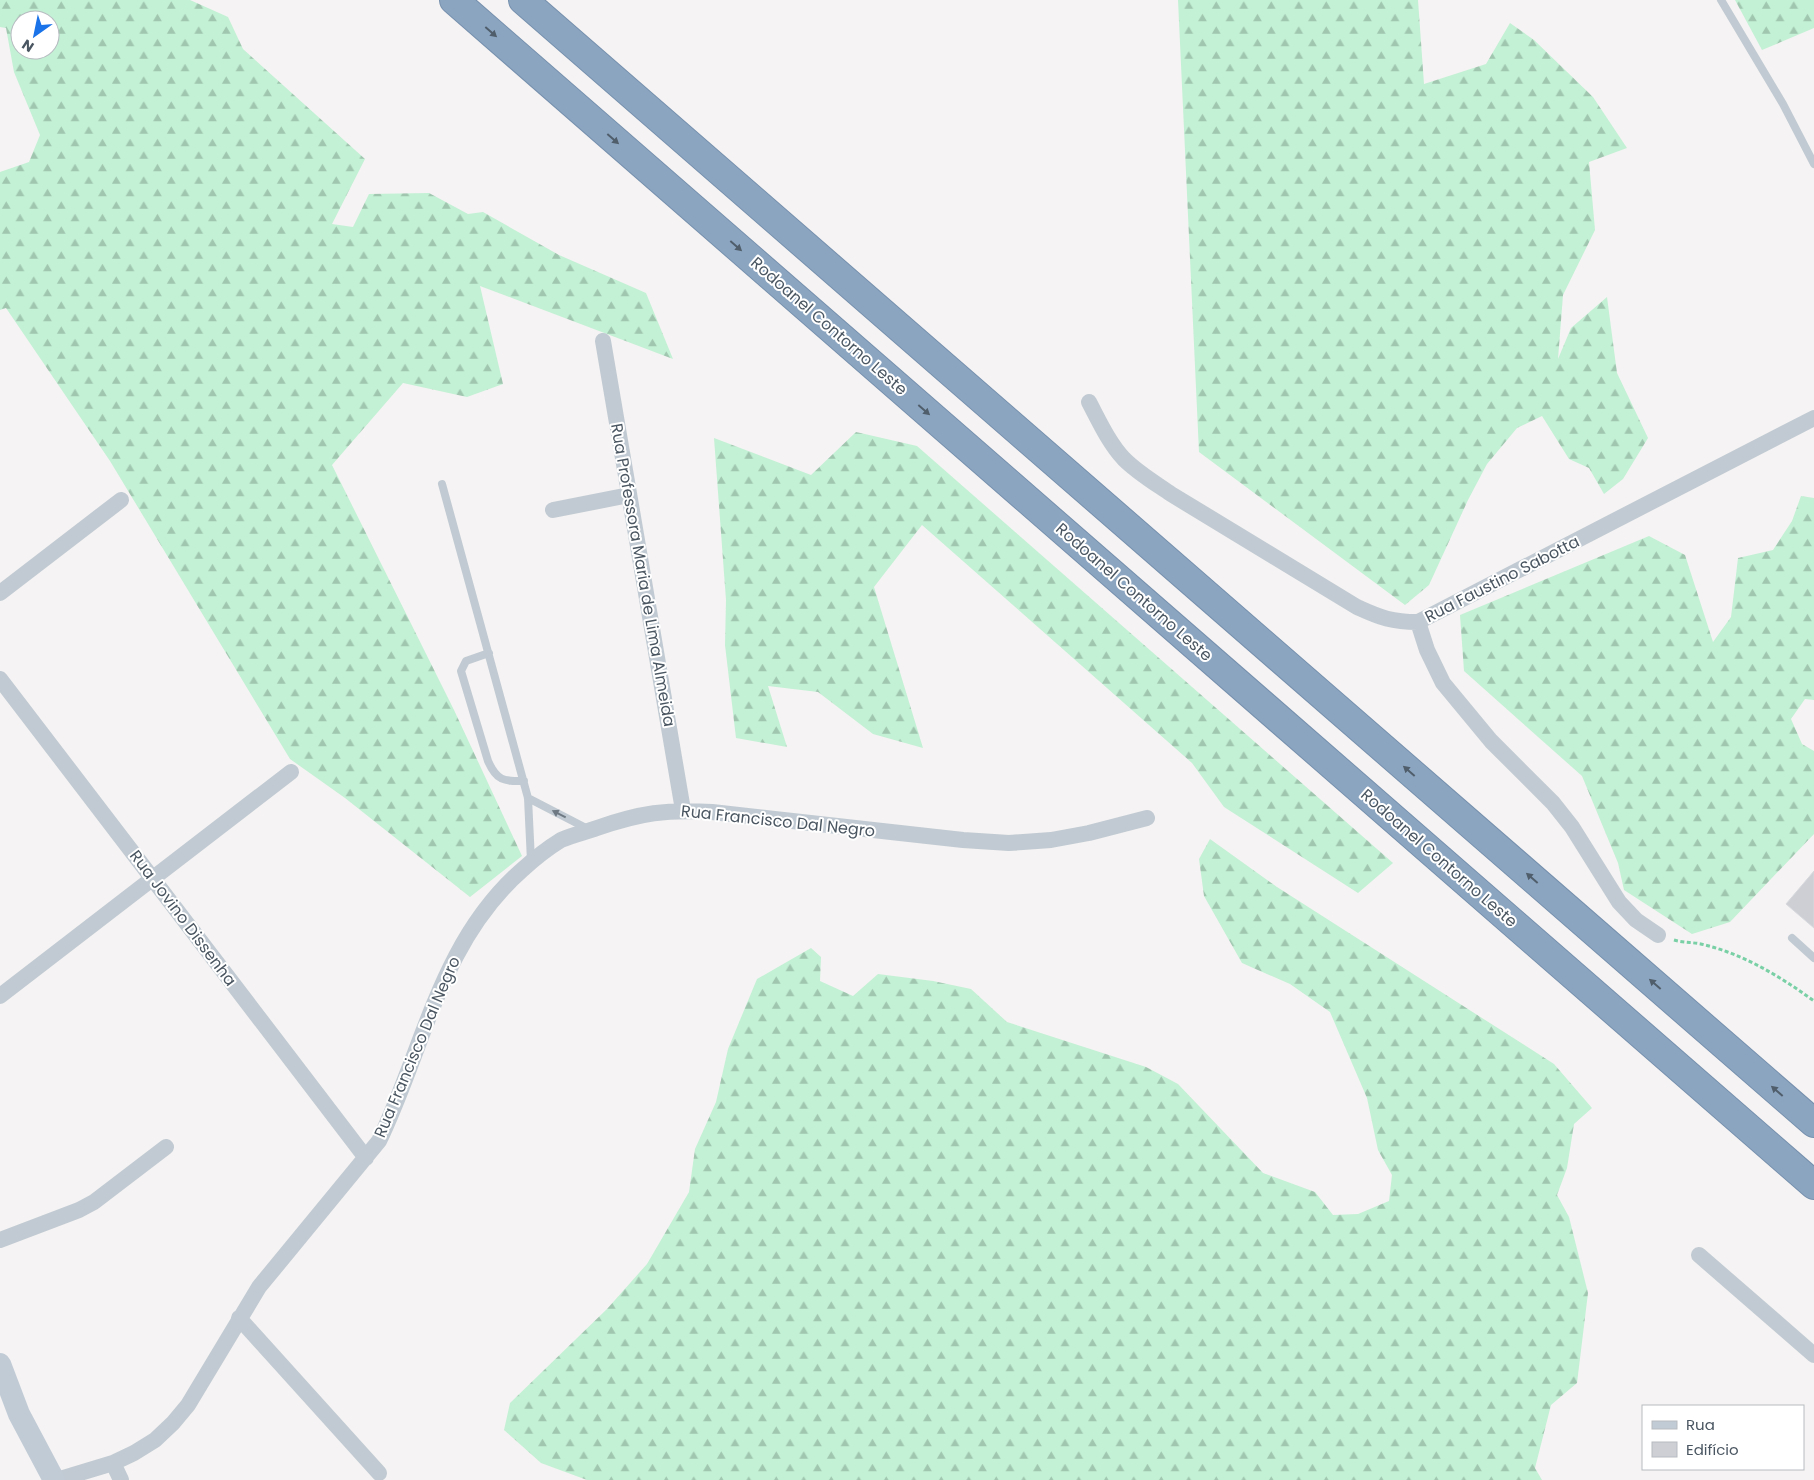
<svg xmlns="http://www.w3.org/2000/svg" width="1814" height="1480" font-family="Poppins,sans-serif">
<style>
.forest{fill:url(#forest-firs);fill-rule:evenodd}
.building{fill:#cdcfd5;stroke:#d7d9de}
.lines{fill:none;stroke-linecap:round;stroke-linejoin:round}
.highway-casing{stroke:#7690ad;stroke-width:30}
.path{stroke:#7ad0a6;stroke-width:3;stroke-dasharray:4 2.5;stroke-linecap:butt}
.lane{stroke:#c1cad2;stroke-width:8}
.street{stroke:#c1cad2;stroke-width:16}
.secondary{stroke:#c1cbd6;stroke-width:22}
.highway{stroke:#8ba5c1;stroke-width:28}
.oneway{fill:#505e6b}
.oneway2{fill:#6e7983}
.labels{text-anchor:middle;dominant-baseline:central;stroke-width:4;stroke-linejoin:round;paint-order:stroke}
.street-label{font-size:16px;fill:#4a5661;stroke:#fff}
</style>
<defs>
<pattern id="forest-firs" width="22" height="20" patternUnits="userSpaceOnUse" patternTransform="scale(1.25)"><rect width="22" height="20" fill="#c3f1d5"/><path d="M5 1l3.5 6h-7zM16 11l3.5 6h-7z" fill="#a0c6b0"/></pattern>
</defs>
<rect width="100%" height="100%" fill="#f5f3f3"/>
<path class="forest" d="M 0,0 L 190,0 L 228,17 L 243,49 L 365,159 L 332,224 L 353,227 L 369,194 L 429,193 L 468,214 L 483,212 L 559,255 L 646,293 L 673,359 L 480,286 L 503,384 L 467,397 L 403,383 L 332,465 L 454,710 L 522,856 L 470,897 L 345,798 L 290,759 L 110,461 L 6,308 L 0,310 L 0,172 L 29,162 L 40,135 L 14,72 L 6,28 L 0,27 ZM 20,20 L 50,20 L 50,50 L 20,50 Z
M 1178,0 L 1418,0 L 1424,84 L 1486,64 L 1510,23 L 1534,40 L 1593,97 L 1627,148 L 1589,162 L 1595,230 L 1563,295 L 1558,359 L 1571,328 L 1607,297 L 1617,373 L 1648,438 L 1623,479 L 1604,494 L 1589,468 L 1569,459 L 1542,416 L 1517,428 L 1487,464 L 1468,500 L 1429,585 L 1405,605 L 1199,452 Z
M 1735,0 L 1814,0 L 1814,28 L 1762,50 Z
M 856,432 L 917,446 L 1393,863 L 1358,893 L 1224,807 L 1192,763 L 922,525 L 874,587 L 923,748 L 873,734 L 818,692 L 768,686 L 787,747 L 736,738 L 725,645 L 726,600 L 714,438 L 811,475 Z
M 1801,496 L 1814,498 L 1814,700 L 1805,699 L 1791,719 L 1802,744 L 1814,751 L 1814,834 L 1730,922 L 1692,934 L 1624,890 L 1618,863 L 1582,776 L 1464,671 L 1460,615 L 1649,536 L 1685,555 L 1713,642 L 1731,617 L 1738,558 L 1773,550 L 1792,521 Z
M 1210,839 L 1277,887 L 1554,1064 L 1592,1108 L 1574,1124 L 1567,1168 L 1557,1195 L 1569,1217 L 1588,1293 L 1577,1383 L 1551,1405 L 1535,1468 L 1542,1480 L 587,1480 L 541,1463 L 504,1430 L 510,1403 L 607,1309 L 647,1264 L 689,1192 L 695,1149 L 716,1102 L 728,1049 L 757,979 L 811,948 L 821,957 L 820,981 L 853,996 L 878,974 L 933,981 L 971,989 L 1007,1022 L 1146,1067 L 1178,1084 L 1263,1173 L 1315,1192 L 1333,1215 L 1358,1214 L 1389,1201 L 1392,1175 L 1378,1150 L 1367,1098 L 1330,1012 L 1290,984 L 1242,963 L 1204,896 L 1199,859 Z"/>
<path class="building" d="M 1814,871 L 1814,928 L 1786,904 Z"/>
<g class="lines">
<g class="highway-casing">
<path id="highway" d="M 454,0 L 1814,1185
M 523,0 L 1814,1123"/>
</g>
<path class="path" d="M 1674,940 C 1684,943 1695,942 1705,945 C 1745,955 1781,977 1814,1001"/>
<path class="lane" d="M 1721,0 L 1783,104 L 1814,164
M 442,484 L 528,798 L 531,861
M 489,653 L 466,661 L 461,671 L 488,761 C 497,781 503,781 524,781
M 528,798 L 588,829
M 1792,938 L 1814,958"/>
<path class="street" d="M 603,341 L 683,810
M 1089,402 C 1099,421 1109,443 1124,459 C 1138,473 1155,483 1171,494 L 1357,607 C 1381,618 1392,622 1418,622 L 1814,418
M 553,510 L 629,495
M 0,593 L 121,500
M 1418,622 L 1427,650 L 1443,683 L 1491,741 L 1553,803 L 1572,827 L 1619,902 L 1636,920 L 1658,935
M 0,679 L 366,1158
M 0,996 L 291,772
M 0,1240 L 79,1210 L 94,1202 L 166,1147
M 1699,1255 L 1814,1355
M 239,1318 L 379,1473
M 113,1463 L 121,1480
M 57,1480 L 113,1463 L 134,1453 L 155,1440 L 173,1423 L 188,1405 L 259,1287 L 379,1141 C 424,1048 440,942 522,870 C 534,859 548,848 561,840 C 572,835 586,832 597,828 C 640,813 667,809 712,812 L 963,840 L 1009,843 L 1051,840 L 1089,833 L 1147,818"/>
<path class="secondary" d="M 0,1364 L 19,1414 L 54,1480"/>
<use href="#highway" class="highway"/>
</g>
<defs><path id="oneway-solid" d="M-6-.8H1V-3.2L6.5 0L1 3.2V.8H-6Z" transform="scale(1.25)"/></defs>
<g class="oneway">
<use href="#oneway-solid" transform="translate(491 32) rotate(41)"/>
<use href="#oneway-solid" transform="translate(613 139) rotate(41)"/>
<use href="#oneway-solid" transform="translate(736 246) rotate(41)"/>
<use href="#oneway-solid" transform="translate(924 410) rotate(41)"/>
<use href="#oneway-solid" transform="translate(1409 771) rotate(-139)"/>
<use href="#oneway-solid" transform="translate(1532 878) rotate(-139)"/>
<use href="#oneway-solid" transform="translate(1655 984) rotate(-139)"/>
<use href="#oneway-solid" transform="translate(1777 1091) rotate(-139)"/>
</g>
<use class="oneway2" href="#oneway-solid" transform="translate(559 814) rotate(-153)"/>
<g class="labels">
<g class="street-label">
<text transform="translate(829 326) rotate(41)">Rodoanel Contorno Leste</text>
<text transform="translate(643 575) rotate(80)">Rua Professora Maria de Lima Almeida</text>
<text transform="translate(1502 579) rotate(-27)">Rua Faustino Sabotta</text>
<text transform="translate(1134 592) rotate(41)">Rodoanel Contorno Leste</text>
<text transform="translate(778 821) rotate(6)">Rua Francisco Dal Negro</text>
<text transform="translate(1439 858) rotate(41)">Rodoanel Contorno Leste</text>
<text transform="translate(183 918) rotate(53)">Rua Jovino Dissenha</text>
<text transform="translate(417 1047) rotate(-67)">Rua Francisco Dal Negro</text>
</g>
</g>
<rect x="1642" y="1405" width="162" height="65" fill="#ffffff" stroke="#b7bbc0"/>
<rect x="1652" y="1421" width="25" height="8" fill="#c1cbd6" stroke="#b7bbc0"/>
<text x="1686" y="1430" font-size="15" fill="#4a5661">Rua</text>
<rect x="1652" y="1442" width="25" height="15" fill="#cdcfd5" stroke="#b7bbc0"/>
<text x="1686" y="1455" font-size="15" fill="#4a5661">Edifício</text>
<g transform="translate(35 35) rotate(213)"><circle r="24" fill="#ffffff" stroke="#b7bbc0"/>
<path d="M0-4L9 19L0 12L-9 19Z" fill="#1a73e8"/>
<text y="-8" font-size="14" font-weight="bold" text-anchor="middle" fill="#4a5661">N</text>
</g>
</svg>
